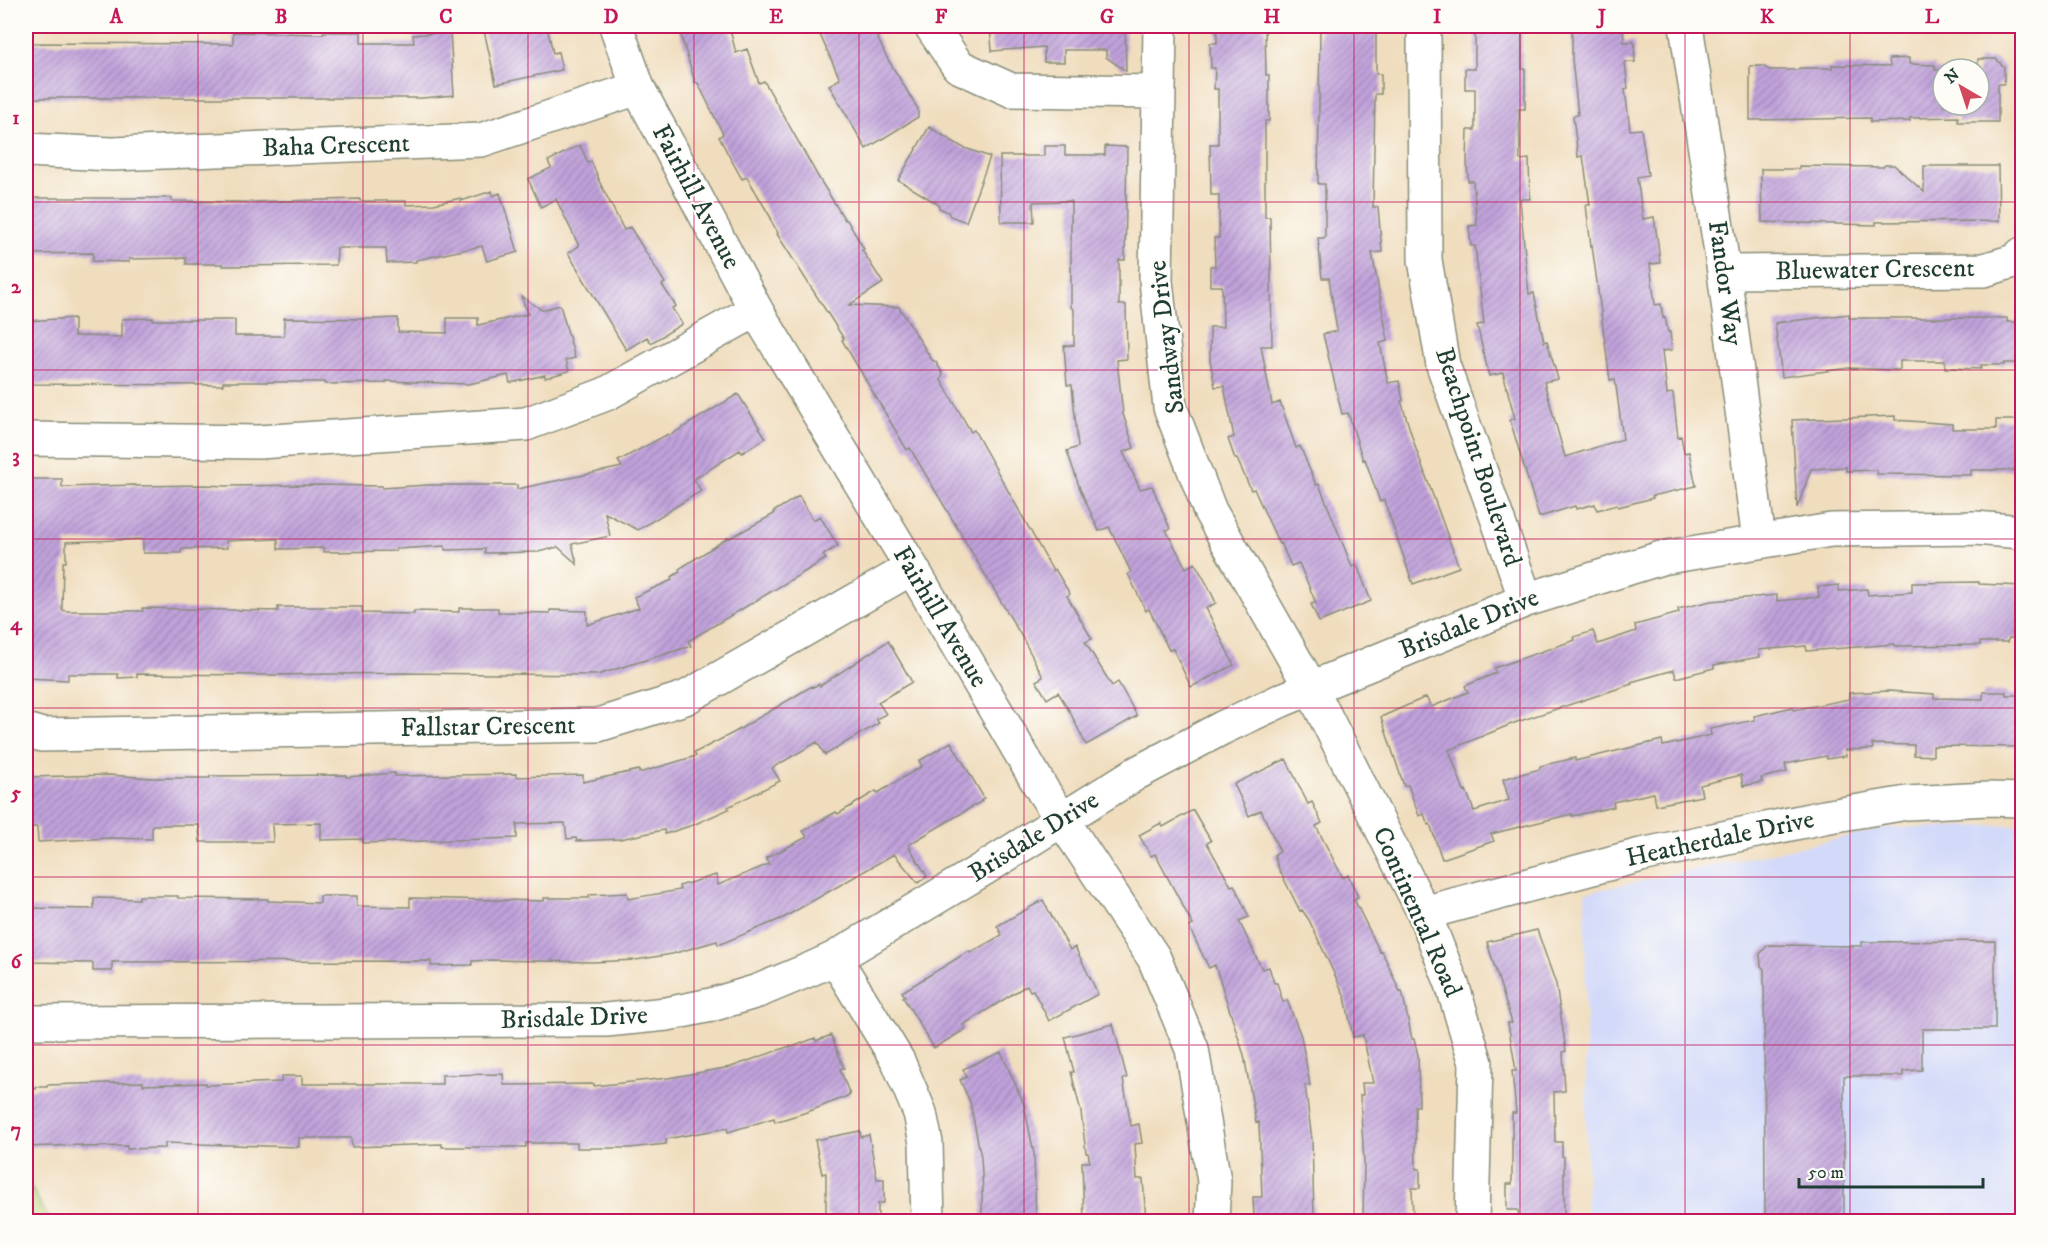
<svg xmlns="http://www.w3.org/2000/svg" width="2048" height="1247" font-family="'IM FELL DW Pica',serif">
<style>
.built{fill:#d2d9f9}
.park{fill:url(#park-tufts);stroke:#6e8652;stroke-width:1.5}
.building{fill:url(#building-hatch)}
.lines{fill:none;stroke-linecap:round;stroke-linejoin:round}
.minor-casing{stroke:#888d79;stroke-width:36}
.minor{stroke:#fff;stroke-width:33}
.grid{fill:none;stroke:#c2185b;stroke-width:1.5;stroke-opacity:0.55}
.labels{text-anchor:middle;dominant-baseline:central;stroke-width:4.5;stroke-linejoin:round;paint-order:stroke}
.street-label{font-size:26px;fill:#1f3d34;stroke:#fdfcf7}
.neatline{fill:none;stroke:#c2185b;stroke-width:2}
.grid-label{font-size:20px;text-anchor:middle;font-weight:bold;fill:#c2185b}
</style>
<defs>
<pattern id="park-tufts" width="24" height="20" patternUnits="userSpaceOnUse" patternTransform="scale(1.5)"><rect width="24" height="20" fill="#bcce71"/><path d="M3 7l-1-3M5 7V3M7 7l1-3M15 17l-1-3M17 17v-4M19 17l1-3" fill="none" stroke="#98a85e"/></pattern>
<pattern id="building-hatch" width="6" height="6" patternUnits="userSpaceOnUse" patternTransform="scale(1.5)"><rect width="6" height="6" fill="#c1a2db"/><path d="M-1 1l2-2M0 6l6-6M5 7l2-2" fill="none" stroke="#9c85b2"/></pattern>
</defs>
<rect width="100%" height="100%" fill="#fdfcf7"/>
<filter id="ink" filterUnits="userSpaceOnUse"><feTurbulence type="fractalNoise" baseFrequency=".0167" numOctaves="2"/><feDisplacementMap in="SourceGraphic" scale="12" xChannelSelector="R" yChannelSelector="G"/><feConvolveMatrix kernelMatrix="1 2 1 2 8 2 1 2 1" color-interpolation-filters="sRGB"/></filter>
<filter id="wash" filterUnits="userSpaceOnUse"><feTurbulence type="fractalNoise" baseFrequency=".008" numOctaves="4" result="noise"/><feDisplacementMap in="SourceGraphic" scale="24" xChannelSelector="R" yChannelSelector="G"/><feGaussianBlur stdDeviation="1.35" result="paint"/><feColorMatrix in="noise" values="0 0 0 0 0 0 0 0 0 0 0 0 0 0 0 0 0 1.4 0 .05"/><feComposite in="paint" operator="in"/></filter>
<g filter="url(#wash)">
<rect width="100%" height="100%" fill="#f0ddbe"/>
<path class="built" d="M 2022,825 L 2022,1221 L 1587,1221 L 1585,893 L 1889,828 Z"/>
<path class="park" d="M 26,1178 L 50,1221 L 26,1221 Z"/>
<g id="blocks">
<path class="building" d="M 483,26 L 547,26 L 553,53 L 558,52 L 562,70 L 496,84 Z
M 678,26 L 729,26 L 736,53 L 747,49 L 759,83 L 764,81 L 820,180 L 845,220 L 847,220 L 864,249 L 862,250 L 883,283 L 849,305 L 899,307 L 932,360 L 936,362 L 943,374 L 941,380 L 971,432 L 974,430 L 1053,571 L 1055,569 L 1070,594 L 1067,596 L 1092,639 L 1085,642 L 1112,686 L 1118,682 L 1137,716 L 1086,745 L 1070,712 L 1058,692 L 1047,699 L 1036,681 L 1043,677 L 1022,637 L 910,448 L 907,450 L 842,340 L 844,339 L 777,234 L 778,233 L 770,219 L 771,218 L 747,177 L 742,179 L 728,154 L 719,137 L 723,134 L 698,83 L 695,82 Z
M 816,26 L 872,26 L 886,56 L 918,109 L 918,117 L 866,149 L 829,85 L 840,79 Z
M 990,26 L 1125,26 L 1126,71 L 1106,57 L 1106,50 L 1064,50 L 1064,62 L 1044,62 L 1044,47 L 992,51 Z
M 1217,26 L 1265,26 L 1266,75 L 1269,75 L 1269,121 L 1265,121 L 1265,217 L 1270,217 L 1272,346 L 1261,346 L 1272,405 L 1280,402 L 1296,448 L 1300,446 L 1316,485 L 1319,484 L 1352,567 L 1357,565 L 1371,601 L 1319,622 L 1311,604 L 1316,603 L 1299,563 L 1291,566 L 1281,543 L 1279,544 L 1254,489 L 1251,490 L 1237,459 L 1235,459 L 1228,439 L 1234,437 L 1224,386 L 1215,387 L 1210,360 L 1210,327 L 1223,327 L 1222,286 L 1210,286 L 1210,266 L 1215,266 L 1214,238 L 1219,238 L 1219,195 L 1211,195 L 1210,144 L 1218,144 L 1218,89 L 1214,89 L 1215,68 L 1211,68 L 1210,43 L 1217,43 Z
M 1320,26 L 1370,26 L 1370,30 L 1376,30 L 1376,74 L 1381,74 L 1381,94 L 1375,94 L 1373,207 L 1378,207 L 1382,252 L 1372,253 L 1388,341 L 1380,343 L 1388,383 L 1399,381 L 1403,400 L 1401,401 L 1416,449 L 1459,567 L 1413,584 L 1384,500 L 1380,502 L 1365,459 L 1363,460 L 1348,413 L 1342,414 L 1323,334 L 1337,331 L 1329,278 L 1322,278 L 1318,238 L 1325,238 L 1325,184 L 1318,184 Z
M 1475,26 L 1522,26 L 1522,69 L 1525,69 L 1525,109 L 1519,109 L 1520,160 L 1529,159 L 1530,199 L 1520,199 L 1525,255 L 1529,294 L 1534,293 L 1544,342 L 1547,341 L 1558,379 L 1544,382 L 1565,457 L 1623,439 L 1615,379 L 1610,380 L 1592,245 L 1591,246 L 1586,205 L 1590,205 L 1583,156 L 1578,157 L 1573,116 L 1578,115 L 1572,59 L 1572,26 L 1623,26 L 1624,42 L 1634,42 L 1635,62 L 1625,62 L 1628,88 L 1625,89 L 1630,130 L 1641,129 L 1645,155 L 1648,175 L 1637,177 L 1643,219 L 1654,217 L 1658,244 L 1660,263 L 1650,264 L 1655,305 L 1661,304 L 1663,318 L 1665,317 L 1668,332 L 1670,332 L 1672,350 L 1662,351 L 1667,394 L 1673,393 L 1678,437 L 1681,436 L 1684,453 L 1689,452 L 1696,486 L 1652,496 L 1653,498 L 1618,507 L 1617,505 L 1597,510 L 1595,504 L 1576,509 L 1575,506 L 1539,517 L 1510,420 L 1515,419 L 1503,373 L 1489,376 L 1477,325 L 1484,324 L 1475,246 L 1471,246 L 1469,226 L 1477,225 L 1473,181 L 1468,181 L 1467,161 L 1468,130 L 1475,130 L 1475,89 L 1465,89 L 1465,69 L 1475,69 Z
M 233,32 L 323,34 L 323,32 L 361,32 L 361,43 L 414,43 L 413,35 L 450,32 L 454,95 L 422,98 L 26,98 L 26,43 L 233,44 Z
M 1909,58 L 1909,64 L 1935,65 L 1935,70 L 1943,70 L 1943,105 L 1979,105 L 1978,59 L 1996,59 L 2004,67 L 2004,84 L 1998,84 L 1998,122 L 1958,122 L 1958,117 L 1910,118 L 1910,121 L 1870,122 L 1870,118 L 1750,120 L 1750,66 L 1763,66 L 1769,70 L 1799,70 L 1799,68 L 1832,68 L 1832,65 L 1890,66 L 1889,59 Z
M 929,127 L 962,147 L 990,157 L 966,222 L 950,216 L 948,212 L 939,208 L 938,204 L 898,180 Z
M 580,145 L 588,163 L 591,161 L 599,179 L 598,179 L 624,230 L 630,227 L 665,283 L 662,285 L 676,306 L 672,308 L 682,324 L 651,343 L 647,337 L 626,350 L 568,253 L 579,246 L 556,199 L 541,207 L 528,179 L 551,168 L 548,161 Z
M 1044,146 L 1065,146 L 1065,155 L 1105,155 L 1105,146 L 1127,147 L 1125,260 L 1119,260 L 1119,305 L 1126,305 L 1127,359 L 1117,360 L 1123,414 L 1134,448 L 1123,452 L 1140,489 L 1152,486 L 1170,529 L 1166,530 L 1186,568 L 1195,563 L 1208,586 L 1216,603 L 1206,608 L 1234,665 L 1191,687 L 1173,649 L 1169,650 L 1149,609 L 1146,611 L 1128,574 L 1131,572 L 1109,527 L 1099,531 L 1080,489 L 1067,451 L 1078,447 L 1072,385 L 1067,385 L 1064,346 L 1074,345 L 1074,310 L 1071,307 L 1071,201 L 1033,202 L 1034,222 L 1001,222 L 1000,156 L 1044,156 Z
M 1885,165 L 1894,165 L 1924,192 L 1924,166 L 1998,166 L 1999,221 L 1876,222 L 1876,225 L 1762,222 L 1761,169 L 1799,169 L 1799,166 L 1883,167 Z
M 492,191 L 493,196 L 500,193 L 518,252 L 487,261 L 482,246 L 416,260 L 416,262 L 387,263 L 386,248 L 337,248 L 336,265 L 223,266 L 223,264 L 186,264 L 186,258 L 129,259 L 129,262 L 93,261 L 93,253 L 26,254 L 26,198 L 172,198 L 172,201 L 248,202 L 360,199 L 360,201 L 406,201 L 406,205 L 434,204 L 461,198 L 461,201 Z
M 521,296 L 542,310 L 560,305 L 575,358 L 566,360 L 569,371 L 545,378 L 545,375 L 510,383 L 508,375 L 469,384 L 386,381 L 386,383 L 325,384 L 325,382 L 223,382 L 223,385 L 26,384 L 26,321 L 74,318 L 74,336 L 122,337 L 122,319 L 153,318 L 153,320 L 235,320 L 235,336 L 284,336 L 284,318 L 376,319 L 398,318 L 398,332 L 447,333 L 447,318 L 478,318 L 478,325 L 528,314 Z
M 1849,314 L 1849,318 L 2007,318 L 2007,322 L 2020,322 L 2020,363 L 2004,363 L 2004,365 L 1981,365 L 1981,369 L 1945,368 L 1945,361 L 1900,361 L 1900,370 L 1849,368 L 1782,377 L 1775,323 Z
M 738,394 L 766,438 L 742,453 L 740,450 L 694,479 L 701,491 L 638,530 L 605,513 L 610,536 L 572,544 L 577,564 L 558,547 L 538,552 L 485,553 L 485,549 L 445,550 L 445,546 L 396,549 L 396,551 L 324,552 L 324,548 L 278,549 L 278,539 L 226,541 L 227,548 L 181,549 L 181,553 L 143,553 L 143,539 L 66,542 L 66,562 L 63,562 L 62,610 L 66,611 L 143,611 L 142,608 L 278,611 L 278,607 L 362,607 L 362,613 L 414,614 L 414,611 L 459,612 L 459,608 L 498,608 L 498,612 L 550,613 L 550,610 L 587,611 L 587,625 L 639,608 L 634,597 L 672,580 L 671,577 L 680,572 L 679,569 L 729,537 L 730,538 L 774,514 L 773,512 L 799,496 L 813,520 L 820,516 L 838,546 L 823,555 L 826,559 L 688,641 L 691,646 L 597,675 L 403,673 L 272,675 L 137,674 L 137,677 L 118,678 L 118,674 L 68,674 L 68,680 L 26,678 L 26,479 L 62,479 L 62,487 L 135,485 L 136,486 L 205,485 L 225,486 L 316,485 L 382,486 L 382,488 L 427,485 L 517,485 L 517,489 L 622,467 L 618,461 L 668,434 L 669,436 Z
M 1895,416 L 1895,420 L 1952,424 L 1952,429 L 1996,429 L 1996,420 L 2022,420 L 2022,470 L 1971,470 L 1971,475 L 1877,474 L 1877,470 L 1846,471 L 1846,467 L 1811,469 L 1797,508 L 1792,420 Z
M 1979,582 L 1979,584 L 2022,586 L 2022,639 L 2009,638 L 2007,642 L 1980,642 L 1980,645 L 1895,646 L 1895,644 L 1807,651 L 1806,646 L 1759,650 L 1760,657 L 1714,665 L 1714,668 L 1676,678 L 1674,670 L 1631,682 L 1632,684 L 1514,723 L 1449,750 L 1464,791 L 1466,790 L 1474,811 L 1509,800 L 1503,779 L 1540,769 L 1540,766 L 1575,758 L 1575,761 L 1662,740 L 1663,746 L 1711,735 L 1710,729 L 1755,720 L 1754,716 L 1793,707 L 1794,710 L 1849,699 L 1849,693 L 1889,691 L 1934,694 L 1934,698 L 1983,699 L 1983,692 L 2006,692 L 2006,695 L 2022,695 L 2022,747 L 1933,746 L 1933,756 L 1914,755 L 1914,745 L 1872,744 L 1873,749 L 1845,750 L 1846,756 L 1827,759 L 1826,756 L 1785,764 L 1787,772 L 1761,778 L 1762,782 L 1743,786 L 1741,775 L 1700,785 L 1702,796 L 1656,805 L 1654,793 L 1613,802 L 1614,807 L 1572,816 L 1572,814 L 1491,834 L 1494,841 L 1442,859 L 1430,824 L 1428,825 L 1424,814 L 1419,816 L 1408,785 L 1404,786 L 1381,717 L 1426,697 L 1431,707 L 1468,692 L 1465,686 L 1496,673 L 1494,668 L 1575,640 L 1574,637 L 1593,631 L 1598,644 L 1636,631 L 1635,625 L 1679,613 L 1678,609 L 1711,601 L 1777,595 L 1777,601 L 1819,597 L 1818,587 L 1839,585 L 1839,591 L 1867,589 L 1868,595 L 1912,592 L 1912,583 Z
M 888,641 L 912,682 L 878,702 L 886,714 L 876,719 L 879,723 L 825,755 L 817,742 L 772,768 L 780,781 L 728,807 L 729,809 L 693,825 L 665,834 L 664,830 L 620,839 L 577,841 L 576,838 L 567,839 L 565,823 L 517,824 L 517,838 L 363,843 L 363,839 L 321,840 L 321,823 L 272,824 L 273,842 L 200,842 L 199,825 L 152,825 L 152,839 L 110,838 L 38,842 L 37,827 L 26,827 L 26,777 L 109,775 L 152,778 L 210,778 L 210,776 L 346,775 L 346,777 L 395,773 L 395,776 L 516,774 L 516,777 L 583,775 L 583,782 L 639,770 L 639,773 L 696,756 L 694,753 L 735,732 L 812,686 L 813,687 L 819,684 L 820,686 Z
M 951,742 L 984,798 L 981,800 L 982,801 L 908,845 L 927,876 L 918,883 L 894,854 L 783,918 L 718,945 L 717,941 L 672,954 L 636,960 L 593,962 L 493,960 L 472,961 L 472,965 L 431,966 L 431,961 L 112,962 L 112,971 L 93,971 L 93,963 L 26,962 L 26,908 L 94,909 L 94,898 L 139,899 L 139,896 L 178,896 L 178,898 L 268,899 L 268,901 L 320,903 L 320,896 L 357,896 L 357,906 L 410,907 L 410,898 L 544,901 L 544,898 L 589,898 L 589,895 L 627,893 L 628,899 L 680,890 L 679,886 L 716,875 L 718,885 L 769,864 L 766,858 L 807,837 L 803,831 L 836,812 L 838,814 L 876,791 L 878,793 L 922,766 L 919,761 Z
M 1286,759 L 1308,804 L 1312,802 L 1322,823 L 1316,826 L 1343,878 L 1348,875 L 1358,897 L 1354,899 L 1380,952 L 1382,951 L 1400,992 L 1402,991 L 1412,1039 L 1414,1039 L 1418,1055 L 1419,1106 L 1415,1106 L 1416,1169 L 1420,1169 L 1420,1188 L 1412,1188 L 1413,1221 L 1363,1221 L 1364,1162 L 1360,1095 L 1363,1095 L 1362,1083 L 1373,1083 L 1363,1035 L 1353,1037 L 1345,997 L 1309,920 L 1302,910 L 1300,911 L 1278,867 L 1274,855 L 1280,852 L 1261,810 L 1249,816 L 1234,784 Z
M 1193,810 L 1211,841 L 1207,843 L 1231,886 L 1234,885 L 1249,917 L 1239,921 L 1262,969 L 1269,967 L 1274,983 L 1277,983 L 1283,1002 L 1287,1000 L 1301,1036 L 1310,1085 L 1305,1085 L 1312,1140 L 1314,1215 L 1254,1217 L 1253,1197 L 1262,1197 L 1259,1122 L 1256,1123 L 1244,1055 L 1215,965 L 1209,968 L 1189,927 L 1193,925 L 1155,854 L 1151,856 L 1139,835 L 1161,823 L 1163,827 Z
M 1043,900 L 1070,950 L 1075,947 L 1098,994 L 1049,1021 L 1033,990 L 1030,991 L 1027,985 L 963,1025 L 966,1029 L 934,1048 L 903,997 L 905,996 L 902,992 L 969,951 L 970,953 L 1002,935 L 997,926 Z
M 1537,930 L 1556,984 L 1566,1051 L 1563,1052 L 1565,1091 L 1554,1092 L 1555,1142 L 1562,1142 L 1562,1156 L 1564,1157 L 1564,1220 L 1519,1220 L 1518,1210 L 1507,1210 L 1507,1184 L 1512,1184 L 1512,1113 L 1516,1113 L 1512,1071 L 1516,1071 L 1508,1023 L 1512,1023 L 1487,942 Z
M 1995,941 L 1995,1029 L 1922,1029 L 1922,1070 L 1903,1071 L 1903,1076 L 1844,1076 L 1844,1221 L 1765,1221 L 1764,969 L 1761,966 L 1760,954 L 1768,945 L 1862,946 L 1862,942 Z
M 1113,1024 L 1127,1078 L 1123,1079 L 1131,1126 L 1139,1124 L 1142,1143 L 1135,1144 L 1137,1179 L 1143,1179 L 1146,1221 L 1084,1221 L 1082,1162 L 1090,1162 L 1088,1153 L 1086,1153 L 1081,1112 L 1071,1072 L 1074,1072 L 1065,1037 Z
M 831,1035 L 844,1068 L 840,1069 L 850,1095 L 810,1111 L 775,1122 L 774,1118 L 728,1132 L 727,1128 L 666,1139 L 666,1144 L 629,1148 L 577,1148 L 577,1143 L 526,1143 L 526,1147 L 442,1147 L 442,1144 L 352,1147 L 351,1138 L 299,1138 L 299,1147 L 165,1143 L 165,1148 L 127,1149 L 127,1146 L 82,1147 L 82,1145 L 26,1147 L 26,1089 L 36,1089 L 36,1087 L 47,1087 L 47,1085 L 143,1082 L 143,1085 L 206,1083 L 206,1085 L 281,1082 L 282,1076 L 302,1076 L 302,1084 L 442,1084 L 442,1075 L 503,1074 L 504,1085 L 594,1084 L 594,1086 L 668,1078 L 731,1067 L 790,1046 L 790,1048 L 815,1038 L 816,1041 Z
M 1001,1052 L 1024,1104 L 1034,1154 L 1036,1221 L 982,1221 L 982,1192 L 983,1192 L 981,1157 L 970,1102 L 960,1080 L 967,1077 L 963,1069 Z
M 860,1131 L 861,1137 L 869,1135 L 877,1179 L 884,1179 L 884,1203 L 878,1203 L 878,1221 L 829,1221 L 829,1214 L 826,1214 L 826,1173 L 822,1174 L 815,1140 Z"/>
</g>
</g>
<g filter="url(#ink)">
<use href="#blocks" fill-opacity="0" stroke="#888d79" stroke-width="1.5"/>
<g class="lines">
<g class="minor-casing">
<path id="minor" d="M 616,26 L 638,88 L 756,310 L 912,568 L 1043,791 L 1154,958 L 1192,1049 L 1214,1181 L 1212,1222
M 931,26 L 958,66 L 1011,90 L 1158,92
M 1160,26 L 1156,281 L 1170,407 L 1210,511 L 1311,688 L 1424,913 L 1452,984 L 1476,1063 L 1472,1222
M 1424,26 L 1425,260 L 1443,365 L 1526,600
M 1686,26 L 1724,272 L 1759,541
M 26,150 L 112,154 L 481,140 L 638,88
M 1724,272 L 1984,270 L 2014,261 L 2022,254
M 26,439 L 259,442 L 526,424 L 606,394 L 756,310
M 26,730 L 42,735 L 598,725 L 685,698 L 912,568
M 1424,913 L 1641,855 L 1824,817 L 1907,803 L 1988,799 L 2022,800
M 835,958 L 898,1061 L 920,1113 L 926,1143 L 928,1222
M 26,1022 L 606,1020 L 667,1014 L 711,1005 L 758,991 L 811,969 L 835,958 L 985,868 L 1135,774 L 1222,728 L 1282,700 L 1526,600 L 1661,558 L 1831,530 L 1975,528 L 2022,532"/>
</g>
<use href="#minor" class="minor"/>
</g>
</g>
<path class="grid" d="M 198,26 L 198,1222M 363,26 L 363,1222M 528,26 L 528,1222M 694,26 L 694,1222M 859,26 L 859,1222M 1024,26 L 1024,1222M 1189,26 L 1189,1222M 1354,26 L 1354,1222M 1520,26 L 1520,1222M 1685,26 L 1685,1222M 1850,26 L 1850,1222M 26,202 L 2022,202M 26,370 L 2022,370M 26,539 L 2022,539M 26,708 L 2022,708M 26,877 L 2022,877M 26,1045 L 2022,1045"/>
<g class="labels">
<g class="street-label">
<text transform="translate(336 146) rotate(-2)">Baha Crescent</text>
<text transform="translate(696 197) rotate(62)">Fairhill Avenue</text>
<text transform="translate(1875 270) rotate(-1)">Bluewater Crescent</text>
<text transform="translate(1725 283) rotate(82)">Fandor Way</text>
<text transform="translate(1167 337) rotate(-97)">Sandway Drive</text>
<text transform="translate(1478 457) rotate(72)">Beachpoint Boulevard</text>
<text transform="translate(940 617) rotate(59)">Fairhill Avenue</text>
<text transform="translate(1469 624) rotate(-22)">Brisdale Drive</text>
<text transform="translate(488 727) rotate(-1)">Fallstar Crescent</text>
<text transform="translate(1034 837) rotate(-32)">Brisdale Drive</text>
<text transform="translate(1720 839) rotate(-12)">Heatherdale Drive</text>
<text transform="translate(1417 912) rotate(66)">Continental Road</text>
<text transform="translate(574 1018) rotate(-2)">Brisdale Drive</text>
</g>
</g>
<rect width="2048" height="1247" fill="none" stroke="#fdfcf7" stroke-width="66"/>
<g transform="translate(1961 87) rotate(321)"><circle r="28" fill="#fdfcf7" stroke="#a4b0a9" stroke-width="1.5"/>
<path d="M0-4.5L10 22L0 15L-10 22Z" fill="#d1495b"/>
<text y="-9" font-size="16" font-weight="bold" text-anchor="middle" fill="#1f3d34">N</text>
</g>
<path d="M1799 1178v9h184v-9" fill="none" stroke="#1f3d34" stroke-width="3"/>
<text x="1808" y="1178" font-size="18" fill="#1f3d34" stroke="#fdfcf7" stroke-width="4.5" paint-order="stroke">50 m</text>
<rect x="33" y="33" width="1982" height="1181" class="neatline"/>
<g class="grid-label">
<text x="116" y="23">A</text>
<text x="281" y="23">B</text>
<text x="446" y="23">C</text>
<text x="611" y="23">D</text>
<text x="776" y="23">E</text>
<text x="941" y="23">F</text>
<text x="1107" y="23">G</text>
<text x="1272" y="23">H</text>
<text x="1437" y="23">I</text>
<text x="1602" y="23">J</text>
<text x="1767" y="23">K</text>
<text x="1932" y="23">L</text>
<text x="16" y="124">1</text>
<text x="16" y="293">2</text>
<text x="16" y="462">3</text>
<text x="16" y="630">4</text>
<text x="16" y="799">5</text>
<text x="16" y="968">6</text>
<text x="16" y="1136">7</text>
</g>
</svg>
